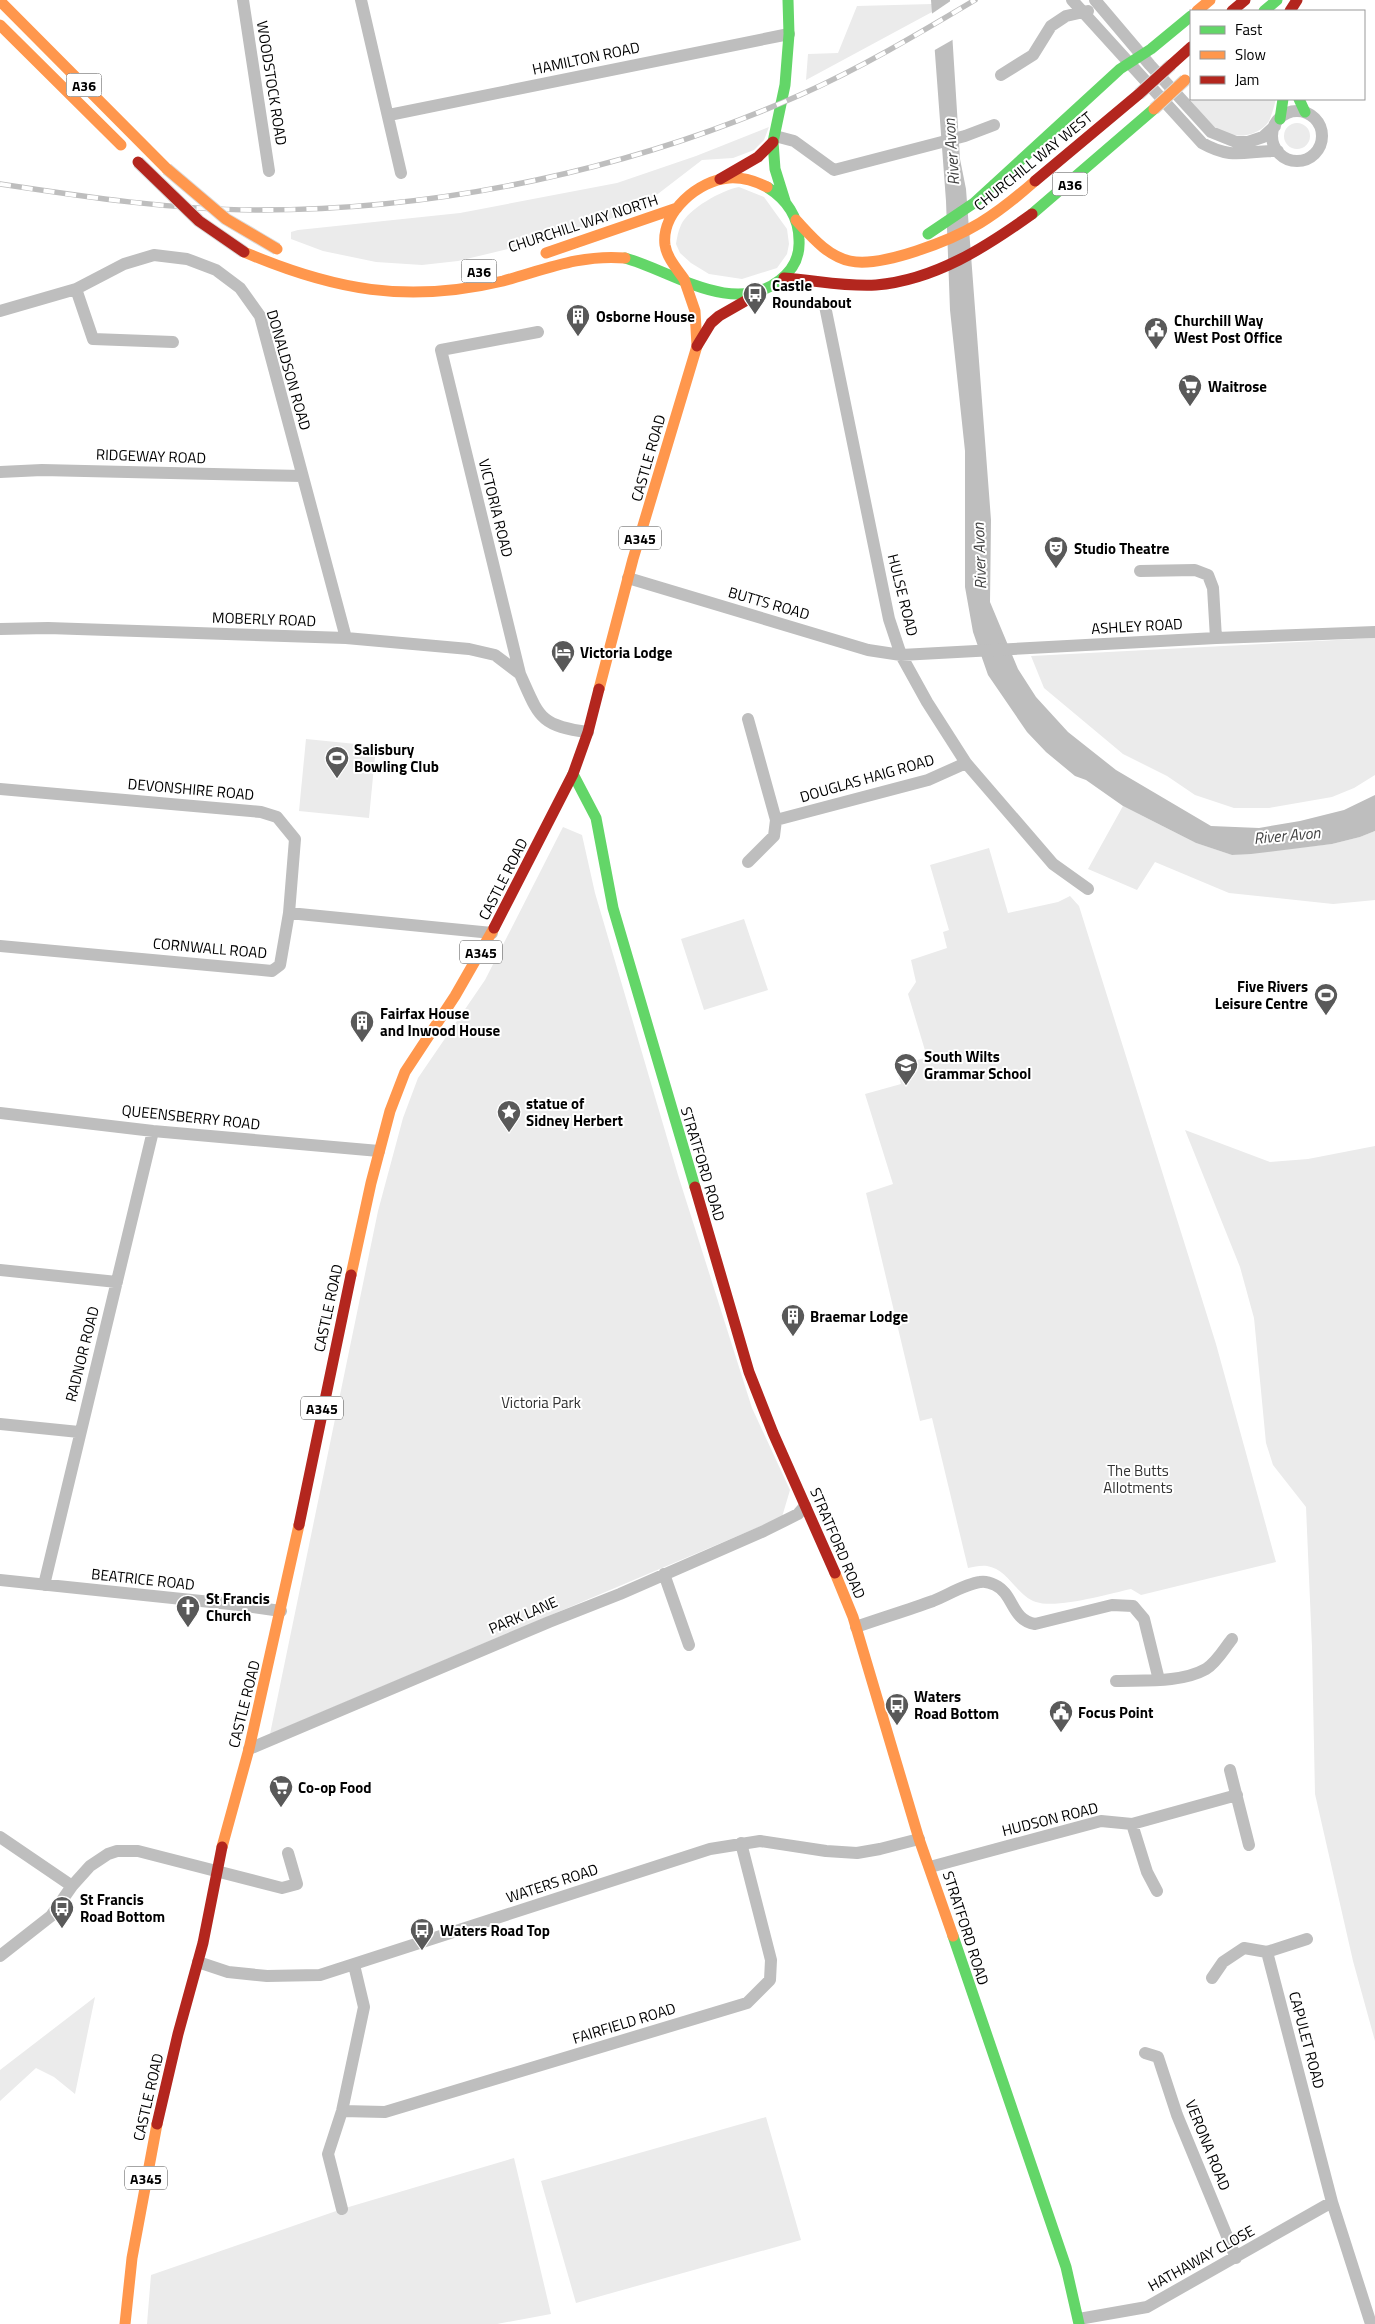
<svg xmlns="http://www.w3.org/2000/svg" width="1375" height="2324" font-family="'Titillium Web',sans-serif">
<style>
.green{fill:#ebebeb}
.water{fill:#bebebe}
.pier{fill:#fff}
.lines{fill:none;stroke-linecap:round;stroke-linejoin:round}
.street{stroke:#bebebe;stroke-width:12}
.fast{stroke:#63d668;stroke-width:11}
.slow{stroke:#ff974d;stroke-width:11}
.jam{stroke:#b3261e;stroke-width:11}
.rail-casing{stroke:#bebebe;stroke-width:5.5}
.rail{stroke:#fff;stroke-width:4;stroke-dasharray:11;stroke-linecap:butt}
.slow-bridge-casing{stroke:#dbdbdb;stroke-width:13;stroke-linecap:butt}
.jam-bridge-casing{stroke:#dbdbdb;stroke-width:13;stroke-linecap:butt}
.slow-bridge{stroke:#ff974d;stroke-width:11}
.jam-bridge{stroke:#b3261e;stroke-width:11}
.labels{text-anchor:middle;dominant-baseline:central;stroke-width:4;stroke-linejoin:round;paint-order:stroke}
.shield{fill:#fff;stroke:#4c4c4c;stroke-width:1}
.shield-label{font-size:14px;font-weight:bold;fill:#000}
.street-label{font-size:15px;fill:#000;stroke:#fff}
.poi-label{font-size:15px;font-weight:bold;fill:#000;stroke:#fff;text-anchor:start}
.park-label{font-size:15px;fill:#323232;stroke:#fff}
.water-label{font-size:16px;font-style:italic;fill:#434343;stroke:#fff}
</style>
<rect width="100%" height="100%" fill="#fff"/>
<path class="green" d="M 932,4 L 932,12 L 806,80 L 808,54 L 838,53 L 857,6 Z
M 1193,99 L 1276,99 C 1274,106 1272,115 1269,121 C 1258,138 1233,139 1217,130 C 1207,124 1198,109 1191,101 Z
M1284 136a13 13 0 1 1 26 0a13 13 0 1 1-26 0Z
M 769,127 L 764,140 L 754,150 L 733,158 L 702,160 L 650,200 L 608,220 L 508,249 L 458,261 L 422,265 L 376,262 L 323,251 L 291,239 L 291,232 L 298,230 L 460,213 L 617,183 L 696,156 Z
M 739,187 L 764,197 L 787,229 L 789,244 L 787,254 L 777,268 L 742,279 L 709,274 L 691,263 L 680,253 L 676,244 C 677,238 678,231 681,225 C 688,209 722,190 739,187 Z
M 1375,638 L 1375,775 L 1354,788 L 1332,797 L 1269,808 L 1234,808 L 1195,795 L 1167,776 L 1123,754 L 1044,688 L 1031,656 Z
M 306,739 L 376,746 L 369,818 L 299,811 Z
M 1123,806 L 1196,843 L 1232,855 L 1332,844 L 1360,837 L 1375,831 L 1375,900 L 1333,904 L 1229,893 L 1155,862 L 1137,890 L 1088,869 Z
M 563,827 L 582,835 L 595,893 L 678,1175 L 752,1408 L 790,1490 L 782,1517 L 270,1734 L 378,1211 L 403,1118 L 418,1078 L 485,980 Z
M 989,848 L 1008,913 L 1058,902 L 1070,896 L 1079,906 L 1216,1344 L 1276,1562 L 1141,1595 L 1131,1589 C 1108,1594 1057,1609 1036,1602 C 1017,1596 1008,1569 987,1566 C 981,1565 974,1567 968,1568 L 932,1418 L 920,1421 L 866,1193 L 893,1184 L 865,1094 L 901,1084 L 896,1067 L 927,1057 L 908,994 L 916,982 L 911,960 L 947,948 L 943,932 L 949,930 L 930,865 Z
M 744,919 L 768,990 L 704,1010 L 681,939 Z
M 1185,1130 L 1270,1162 L 1308,1159 L 1375,1146 L 1375,2041 L 1353,1961 L 1315,1794 L 1312,1647 L 1306,1507 L 1273,1465 L 1266,1443 L 1254,1318 L 1240,1267 Z
M 95,1997 L 75,2094 L 54,2077 L 36,2068 L 0,2101 L 0,2070 Z
M 766,2117 L 801,2240 L 576,2303 L 541,2181 Z
M 514,2158 L 551,2314 L 497,2324 L 147,2324 L 151,2275 L 342,2209 Z"/>
<path class="water" d="M 931,0 L 950,0 L 960,159 L 966,189 L 991,520 L 990,602 L 1018,669 L 1036,697 L 1068,732 L 1116,770 L 1211,826 L 1259,828 L 1300,821 L 1344,810 L 1375,795 L 1375,831 L 1360,837 L 1332,844 L 1251,854 L 1232,855 L 1196,843 L 1123,806 L 1086,780 L 1075,776 L 1046,752 L 1027,732 L 988,675 L 973,632 L 965,587 L 965,451 L 950,310 L 946,201 Z"/>
<path class="pier" d="M 952,0 L 954,39 L 933,51 L 930,15 Z"/>
<g class="lines">
<path class="street" d="M 243,0 L 269,171
M 361,0 L 401,173
M 1072,0 L 1202,143 C 1234,161 1246,150 1278,151
M 1095,0 L 1150,65 L 1211,132 L 1236,142 L 1248,142 L 1263,137 L 1275,126
M 1001,75 L 1033,55 L 1051,26 L 1066,16 L 1088,11
M1272 136a25 25 0 1 1 50 0a25 25 0 1 1-50 0Z
M 389,115 L 789,34
M 775,136 L 794,141 L 834,170 L 965,136 L 994,125
M 76,289 L 93,339 L 173,342
M 825,306 L 889,619 L 901,655 L 927,702 L 966,763 L 1053,864 L 1088,889
M 0,311 L 76,289 L 124,264 L 154,255 L 187,259 L 216,270 L 240,288 L 260,316 L 346,638
M 538,332 L 441,350 L 520,674 C 539,716 539,726 588,732
M 0,472 L 42,470 L 302,476
M 1140,571 L 1195,570 L 1208,575 L 1213,588 L 1216,638
M 628,578 L 868,650 L 901,655 L 1216,638 L 1375,632
M 0,629 L 48,628 L 346,638 L 469,649 L 495,655 L 520,674
M 748,719 L 776,820 L 928,780 L 966,763
M 0,789 L 261,812 L 277,817 L 295,839 L 289,913
M 748,862 L 774,836 L 776,820
M 0,946 L 272,971 L 280,965 L 289,913 L 492,933
M 0,1113 L 153,1131 L 379,1151
M 0,1270 L 117,1282
M 0,1424 L 79,1432
M 664,1574 L 689,1645
M 0,1580 L 230,1604 L 281,1611
M 44,1585 L 153,1131
M 856,1627 C 882,1618 908,1610 933,1601 C 948,1595 965,1584 980,1582 C 985,1581 991,1583 995,1585 C 1014,1594 1011,1620 1035,1624 L 1112,1605 L 1133,1606 L 1144,1619 L 1159,1680
M 1116,1681 C 1144,1680 1181,1683 1206,1669 C 1217,1662 1224,1649 1232,1639
M 249,1749 L 549,1622 L 620,1594 L 764,1531 L 798,1514 L 805,1506
M 1230,1770 L 1249,1845
M 1132,1824 L 1147,1872 L 1157,1891
M 0,1837 L 72,1886
M 930,1867 L 1101,1821 L 1132,1824 L 1237,1795
M 1267,1952 L 1307,1939
M 0,1956 L 51,1916 L 72,1886 L 90,1866 L 108,1854 L 117,1851 L 138,1851 L 282,1888 L 297,1884 L 288,1853
M 198,1962 L 228,1972 L 267,1976 L 320,1975 L 710,1849 L 760,1841 L 826,1851 L 857,1853 L 880,1849 L 919,1839
M 1212,1978 L 1223,1962 L 1244,1948 L 1267,1952 L 1332,2202 L 1371,2324
M 1145,2053 L 1158,2057 L 1177,2115 L 1236,2258
M 342,2111 L 385,2112 L 747,2003 L 770,1980 L 771,1960 L 741,1843
M 342,2209 L 328,2154 L 342,2111 L 364,2007 L 354,1965
M 1079,2319 L 1147,2307 L 1332,2202"/>
<path class="fast" d="M 1264,11 L 1277,0
M 1299,99 L 1305,112
M 1280,119 L 1283,99
M 785,201 L 775,169 L 773,142 L 785,85 L 789,34 L 788,0
M 1032,214 L 1154,109
M 928,234 L 974,203 L 1120,69 L 1151,49 L 1191,16
M 625,258 C 672,271 733,317 780,280 C 793,270 800,256 799,240 C 799,217 786,199 767,187
M 573,774 L 596,818 L 613,908 L 695,1187
M 953,1936 L 1066,2267 L 1079,2324"/>
<path class="slow" d="M 0,1 L 167,169
M 1197,11 L 1210,0
M 0,25 L 121,145
M 796,220 C 811,236 827,256 850,261 C 882,268 952,240 980,223 C 1000,211 1018,196 1035,181
M 244,252 C 333,290 407,304 503,281 C 544,270 581,254 625,258
M 546,253 L 677,208
M 684,279 C 677,269 667,258 665,245 C 661,212 699,180 729,178 C 743,177 755,181 767,187
M 599,689 L 633,559 L 697,346 L 695,311 L 684,279
M 351,1275 L 371,1183 L 390,1111 L 405,1072 L 455,996 L 494,928
M 835,1573 L 853,1617 L 919,1839 L 953,1936
M 222,1847 L 249,1749 L 299,1525
M 125,2324 L 132,2258 L 157,2124"/>
<path class="jam" d="M 1232,11 L 1245,0
M 1290,11 L 1297,0
M 1171,65 L 1191,47
M 720,179 L 758,157 L 773,142
M 1035,181 L 1139,94
M 784,278 C 815,280 845,287 876,285 C 935,280 986,247 1032,214
M 697,346 L 711,323 L 719,316 L 761,292
M 494,928 L 573,774 L 588,732 L 599,689
M 695,1187 L 749,1372 L 773,1433 L 835,1573
M 299,1525 L 351,1275
M 157,2124 L 178,2034 L 203,1943 L 222,1847"/>
<g class="rail-casing">
<path id="rail" d="M 0,184 C 86,197 172,210 259,210 C 443,210 632,169 800,95 C 861,68 918,34 975,0"/>
</g>
<use href="#rail" class="rail"/>
<g class="slow-bridge-casing">
<path id="slow-bridge" d="M 1154,109 L 1185,80
M 167,169 L 226,219 L 277,249"/>
</g>
<g class="jam-bridge-casing">
<path id="jam-bridge" d="M 1139,94 L 1171,65
M 138,162 L 199,221 L 244,252"/>
</g>
<use href="#slow-bridge" class="slow-bridge"/>
<use href="#jam-bridge" class="jam-bridge"/>
</g>
<defs>
<g id="bus-pin" transform="scale(1.25)"><path d="M0 17L-7.5 6A9.5 9.5 0 1 1 7.5 6Z" fill="#595959" stroke="#fff"/><path d="M-5-6H5V4H4V6H2V4H-2V6H-4V4H-5ZM-3.5-4V0h7V-4ZM-3.5 1.2v1.5H-2V1.2ZM2 1.2v1.5H3.5V1.2Z" fill="#fff"/></g>
<g id="building-pin" transform="scale(1.25)"><path d="M0 17L-7.5 6A9.5 9.5 0 1 1 7.5 6Z" fill="#595959" stroke="#fff"/><path d="M-4-6H4V6H1V3H-1V6H-4ZM-2.5-4.3h1.7v1.8h-1.7ZM.8-4.3h1.7v1.8H.8ZM-2.5-1h1.7V.8h-1.7ZM.8-1h1.7V.8H.8Z" fill="#fff"/></g>
<g id="civic-pin" transform="scale(1.25)"><path d="M0 17L-7.5 6A9.5 9.5 0 1 1 7.5 6Z" fill="#595959" stroke="#fff"/><path d="M-.6-6.5H3V-4.5H.6V-3L4-1V1h2V6H-6V1h2V-1L-.6-3ZM-1.2 2.5V6h2.4V2.5Z" fill="#fff"/></g>
<g id="supermarket-pin" transform="scale(1.25)"><path d="M0 17L-7.5 6A9.5 9.5 0 1 1 7.5 6Z" fill="#595959" stroke="#fff"/><path d="M-6-5.5h2.5l.6 2H6L4.5 2H-2.5L-4.4-4H-6ZM-1.5 3.2a1.3 1.3 0 1 0 .1 0ZM3 3.2a1.3 1.3 0 1 0 .1 0Z" fill="#fff"/></g>
<g id="theatre-pin" transform="scale(1.25)"><path d="M0 17L-7.5 6A9.5 9.5 0 1 1 7.5 6Z" fill="#595959" stroke="#fff"/><path d="M-5-5.5Q0-4 5-5.5V0Q5 5 0 6Q-5 5-5 0ZM-3.3-2.5H-1v1.5H-3.3ZM1-2.5H3.3v1.5H1ZM-2.8 1Q0 5.5 2.8 1Z" fill="#fff"/></g>
<g id="hotel-pin" transform="scale(1.25)"><path d="M0 17L-7.5 6A9.5 9.5 0 1 1 7.5 6Z" fill="#595959" stroke="#fff"/><path d="M-6-4.5h1.5V1H6V5H4.5V3h-9V5H-6ZM-4 0a1.8 1.8 0 1 1 3.6 0ZM.5 0V-2.5h3Q6-2.5 6 0Z" fill="#fff"/></g>
<g id="stadium-pin" transform="scale(1.25)"><path d="M0 17L-7.5 6A9.5 9.5 0 1 1 7.5 6Z" fill="#595959" stroke="#fff"/><path d="M0-5a6.5 5 0 1 0 0 10a6.5 5 0 1 0 0-10ZM-3.5-1.8h7v3.6h-7Z" fill="#fff"/></g>
<g id="school-pin" transform="scale(1.25)"><path d="M0 17L-7.5 6A9.5 9.5 0 1 1 7.5 6Z" fill="#595959" stroke="#fff"/><path d="M0-5L7-2L0 1L-7-2ZM-4 1L0 2.5L4 1V4Q0 6-4 4Z" fill="#fff"/></g>
<g id="sight-pin" transform="scale(1.25)"><path d="M0 17L-7.5 6A9.5 9.5 0 1 1 7.5 6Z" fill="#595959" stroke="#fff"/><path d="M0-6L1.8-2.2L6-1.7L2.9 1.2L3.7 5.4L0 3.3L-3.7 5.4L-2.9 1.2L-6-1.7L-1.8-2.2Z" fill="#fff"/></g>
<g id="church-pin" transform="scale(1.25)"><path d="M0 17L-7.5 6A9.5 9.5 0 1 1 7.5 6Z" fill="#595959" stroke="#fff"/><path d="M-1.2-6h2.4v3.5h3.3v2.4h-3.3V6h-2.4V-.1h-3.3v-2.4h3.3Z" fill="#fff"/></g>
</defs>
<g fill-rule="evenodd">
<use href="#bus-pin" x="755" y="294"/>
<use href="#building-pin" x="578" y="316"/>
<use href="#civic-pin" x="1156" y="329"/>
<use href="#supermarket-pin" x="1190" y="386"/>
<use href="#theatre-pin" x="1056" y="548"/>
<use href="#hotel-pin" x="563" y="652"/>
<use href="#stadium-pin" x="337" y="758"/>
<use href="#stadium-pin" x="1326" y="995"/>
<use href="#building-pin" x="362" y="1022"/>
<use href="#school-pin" x="906" y="1065"/>
<use href="#sight-pin" x="509" y="1112"/>
<use href="#building-pin" x="793" y="1316"/>
<use href="#church-pin" x="188" y="1607"/>
<use href="#bus-pin" x="897" y="1705"/>
<use href="#civic-pin" x="1061" y="1712"/>
<use href="#supermarket-pin" x="281" y="1787"/>
<use href="#bus-pin" x="62" y="1908"/>
<use href="#bus-pin" x="422" y="1930"/>
</g>
<g class="labels">
<g class="shield">
<rect x="66.5" y="73.5" width="35" height="23" rx="4"/>
<rect x="1052.5" y="172.5" width="35" height="23" rx="4"/>
<rect x="461.5" y="259.5" width="35" height="23" rx="4"/>
<rect x="619" y="526.5" width="42" height="23" rx="4"/>
<rect x="460" y="940.5" width="42" height="23" rx="4"/>
<rect x="301" y="1396.5" width="42" height="23" rx="4"/>
<rect x="125" y="2166.5" width="42" height="23" rx="4"/>
</g>
<g class="shield-label">
<text x="84" y="85">A36</text>
<text x="1070" y="184">A36</text>
<text x="479" y="271">A36</text>
<text x="640" y="538">A345</text>
<text x="481" y="952">A345</text>
<text x="322" y="1408">A345</text>
<text x="146" y="2178">A345</text>
</g>
<g class="street-label">
<text transform="translate(586 58) rotate(-12)">HAMILTON ROAD</text>
<text transform="translate(272 83) rotate(81)">WOODSTOCK ROAD</text>
<text transform="translate(1033 161) rotate(-39)">CHURCHILL WAY WEST</text>
<text transform="translate(583 223) rotate(-18)">CHURCHILL WAY NORTH</text>
<text transform="translate(289 370) rotate(74)">DONALDSON ROAD</text>
<text transform="translate(151 456) rotate(2)">RIDGEWAY ROAD</text>
<text transform="translate(648 458) rotate(-74)">CASTLE ROAD</text>
<text transform="translate(496 508) rotate(76)">VICTORIA ROAD</text>
<text transform="translate(903 595) rotate(76)">HULSE ROAD</text>
<text transform="translate(769 603) rotate(16)">BUTTS ROAD</text>
<text transform="translate(264 619) rotate(2)">MOBERLY ROAD</text>
<text transform="translate(1137 626) rotate(-3)">ASHLEY ROAD</text>
<text transform="translate(867 778) rotate(-16)">DOUGLAS HAIG ROAD</text>
<text transform="translate(191 789) rotate(5)">DEVONSHIRE ROAD</text>
<text transform="translate(503 879) rotate(-63)">CASTLE ROAD</text>
<text transform="translate(210 948) rotate(5)">CORNWALL ROAD</text>
<text transform="translate(191 1117) rotate(6)">QUEENSBERRY ROAD</text>
<text transform="translate(703 1164) rotate(73)">STRATFORD ROAD</text>
<text transform="translate(328 1308) rotate(-78)">CASTLE ROAD</text>
<text transform="translate(82 1354) rotate(-76)">RADNOR ROAD</text>
<text transform="translate(838 1543) rotate(67)">STRATFORD ROAD</text>
<text transform="translate(143 1579) rotate(6)">BEATRICE ROAD</text>
<text transform="translate(523 1615) rotate(-23)">PARK LANE</text>
<text transform="translate(244 1704) rotate(-76)">CASTLE ROAD</text>
<text transform="translate(1050 1819) rotate(-14)">HUDSON ROAD</text>
<text transform="translate(552 1883) rotate(-18)">WATERS ROAD</text>
<text transform="translate(966 1928) rotate(72)">STRATFORD ROAD</text>
<text transform="translate(624 2023) rotate(-17)">FAIRFIELD ROAD</text>
<text transform="translate(1307 2040) rotate(75)">CAPULET ROAD</text>
<text transform="translate(148 2097) rotate(-77)">CASTLE ROAD</text>
<text transform="translate(1208 2145) rotate(68)">VERONA ROAD</text>
<text transform="translate(1201 2258) rotate(-29)">HATHAWAY CLOSE</text>
</g>
<g class="poi-label">
<text x="772" y="285">Castle<tspan x="772" dy="17">Roundabout</tspan></text>
<text x="596" y="316">Osborne House</text>
<text x="1174" y="320">Churchill Way<tspan x="1174" dy="17">West Post Office</tspan></text>
<text x="1208" y="386">Waitrose</text>
<text x="1074" y="548">Studio Theatre</text>
<text x="580" y="652">Victoria Lodge</text>
<text x="354" y="749">Salisbury<tspan x="354" dy="17">Bowling Club</tspan></text>
<text x="1308" y="986" text-anchor="end">Five Rivers<tspan x="1308" dy="17">Leisure Centre</tspan></text>
<text x="380" y="1013">Fairfax House<tspan x="380" dy="17">and Inwood House</tspan></text>
<text x="924" y="1056">South Wilts<tspan x="924" dy="17">Grammar School</tspan></text>
<text x="526" y="1103">statue of<tspan x="526" dy="17">Sidney Herbert</tspan></text>
<text x="810" y="1316">Braemar Lodge</text>
<text x="206" y="1598">St Francis<tspan x="206" dy="17">Church</tspan></text>
<text x="914" y="1696">Waters<tspan x="914" dy="17">Road Bottom</tspan></text>
<text x="1078" y="1712">Focus Point</text>
<text x="298" y="1787">Co-op Food</text>
<text x="80" y="1899">St Francis<tspan x="80" dy="17">Road Bottom</tspan></text>
<text x="440" y="1930">Waters Road Top</text>
</g>
<g class="park-label">
<text x="541" y="1402">Victoria Park</text>
<text x="1138" y="1470">The Butts<tspan x="1138" dy="17">Allotments</tspan></text>
</g>
<g class="water-label">
<text transform="translate(951 152) rotate(-94)">River Avon</text>
<text transform="translate(979 556) rotate(-92)">River Avon</text>
<text transform="translate(1287 835) rotate(-5)">River Avon</text>
</g>
</g>
<rect x="1190" y="10" width="175" height="90" fill="#ffffff" stroke="#999999"/>
<rect x="1200" y="26" width="25" height="8" fill="#63d668" stroke="#999999"/>
<text x="1235" y="35" font-size="15" fill="#000000">Fast</text>
<rect x="1200" y="51" width="25" height="8" fill="#ff974d" stroke="#999999"/>
<text x="1235" y="60" font-size="15" fill="#000000">Slow</text>
<rect x="1200" y="76" width="25" height="8" fill="#b3261e" stroke="#999999"/>
<text x="1235" y="85" font-size="15" fill="#000000">Jam</text>
</svg>
